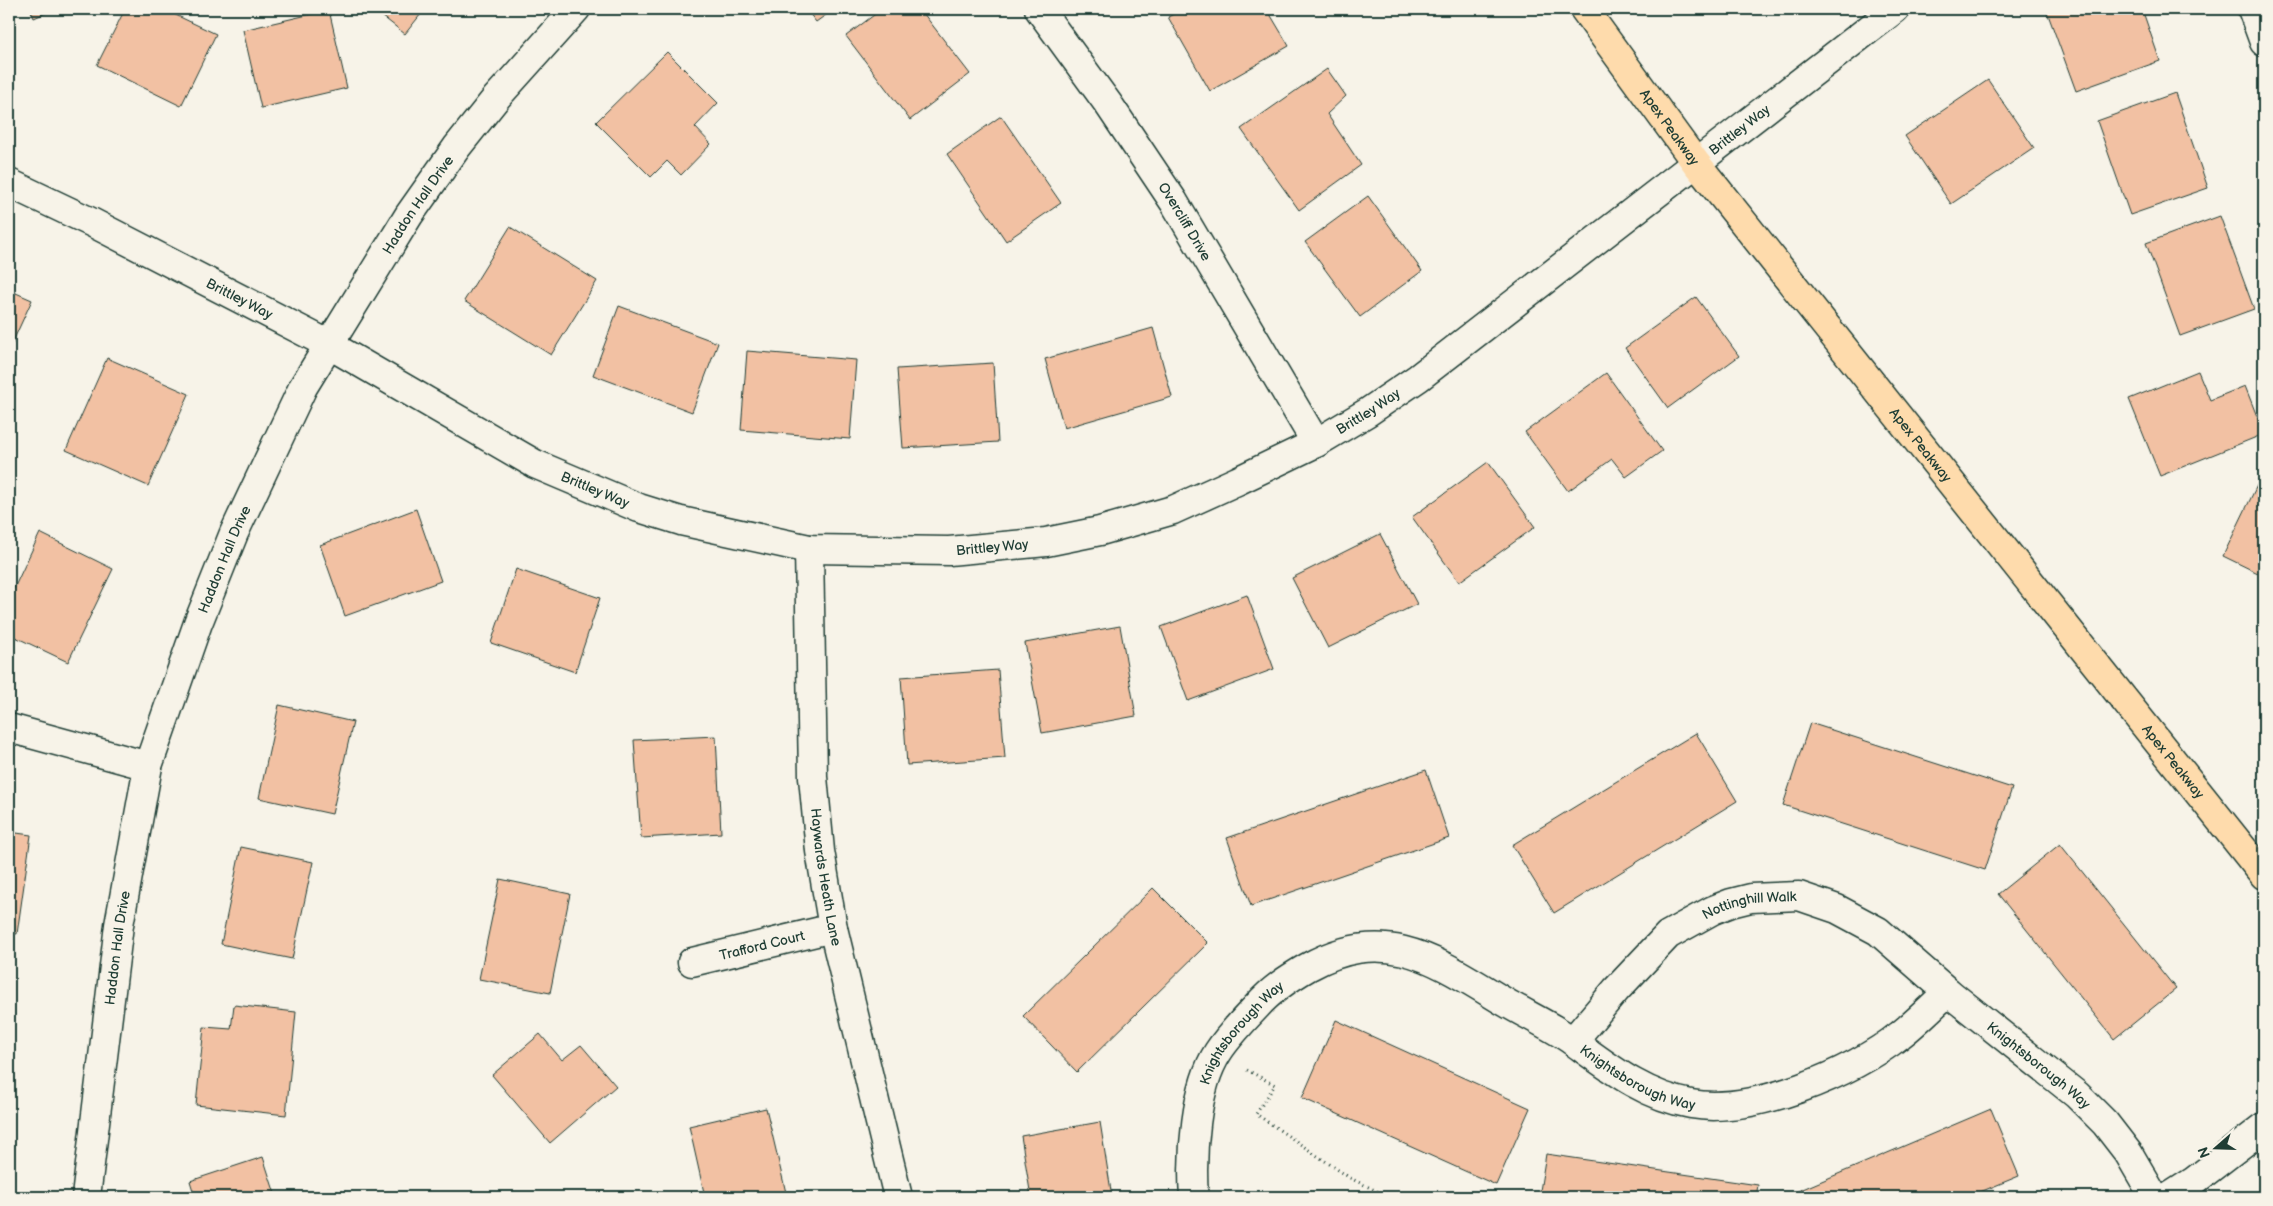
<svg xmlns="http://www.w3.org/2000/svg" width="2273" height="1206" font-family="'Balsamiq Sans',sans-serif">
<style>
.building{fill:#f2c1a3;stroke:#1f3d34}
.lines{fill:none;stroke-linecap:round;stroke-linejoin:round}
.minor-casing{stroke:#1f3d34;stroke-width:31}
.major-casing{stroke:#1f3d34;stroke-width:31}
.path{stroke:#1f3d34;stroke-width:3;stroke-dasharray:1 4;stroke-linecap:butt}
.minor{stroke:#f7f3e8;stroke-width:28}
.major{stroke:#fedbac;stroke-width:28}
.labels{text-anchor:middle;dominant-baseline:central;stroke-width:4;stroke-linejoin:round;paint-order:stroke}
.street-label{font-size:14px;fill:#1f3d34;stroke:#f7f3e8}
</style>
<rect width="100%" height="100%" fill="#f7f3e8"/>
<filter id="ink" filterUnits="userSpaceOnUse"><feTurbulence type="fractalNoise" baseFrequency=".02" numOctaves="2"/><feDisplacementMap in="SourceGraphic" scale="10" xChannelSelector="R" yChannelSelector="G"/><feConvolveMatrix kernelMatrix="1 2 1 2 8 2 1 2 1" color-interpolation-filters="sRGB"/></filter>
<g filter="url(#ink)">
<path class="building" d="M 30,9 L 55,9 L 34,18 Z
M 125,9 L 163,9 L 216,34 L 181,106 L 97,65 Z
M 373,9 L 425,9 L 405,34 Z
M 806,9 L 834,9 L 816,22 Z
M 882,9 L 920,9 L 970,74 L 910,120 L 846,36 Z
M 1183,9 L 1267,9 L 1289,46 L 1210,91 L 1168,17 Z
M 2046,9 L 2142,9 L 2160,61 L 2076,91 Z
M 329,10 L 347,88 L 261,108 L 243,30 Z
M 667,52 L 718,103 L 695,127 L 711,144 L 681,175 L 667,161 L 651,177 L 596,122 Z
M 1327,69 L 1346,96 L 1327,114 L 1361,165 L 1299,210 L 1241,129 Z
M 1988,80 L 2034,148 L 1951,204 L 1905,136 Z
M 2175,93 L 2208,188 L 2130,215 L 2097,121 Z
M 1001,116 L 1061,203 L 1006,241 L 947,154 Z
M 1368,196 L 1422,271 L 1360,317 L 1305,242 Z
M 2220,216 L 2254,309 L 2180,336 L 2146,243 Z
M 510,227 L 597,281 L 551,355 L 464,301 Z
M 9,290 L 32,300 L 9,350 Z
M 1696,297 L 1739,356 L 1668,408 L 1625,348 Z
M 619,306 L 718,343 L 692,412 L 593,375 Z
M 1153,328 L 1172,397 L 1064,428 L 1045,359 Z
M 747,351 L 856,360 L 850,439 L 741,430 Z
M 107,358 L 189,394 L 148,486 L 66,450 Z
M 993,363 L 998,442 L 903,448 L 897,369 Z
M 2198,371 L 2210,400 L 2245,386 L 2264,434 L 2160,476 L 2129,399 Z
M 1606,373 L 1662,451 L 1626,477 L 1612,459 L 1568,491 L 1525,432 Z
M 1488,462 L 1535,527 L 1459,582 L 1412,517 Z
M 2262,475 L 2264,476 L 2264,576 L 2223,556 Z
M 416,509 L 441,581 L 345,616 L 320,545 Z
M 40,533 L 113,569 L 68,662 L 9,634 L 9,599 Z
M 1380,534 L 1417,604 L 1328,648 L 1292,578 Z
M 516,569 L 600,598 L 575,672 L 491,643 Z
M 1247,595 L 1274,669 L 1188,701 L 1161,627 Z
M 1120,626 L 1136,716 L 1042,733 L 1025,643 Z
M 998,670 L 1005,758 L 907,765 L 901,677 Z
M 279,705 L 353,722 L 332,814 L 259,798 Z
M 1810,723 L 2012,788 L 1985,870 L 1783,805 Z
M 1696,733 L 1737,801 L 1554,913 L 1512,845 Z
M 716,736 L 721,833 L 641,838 L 634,740 Z
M 1426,770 L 1449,838 L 1251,906 L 1227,838 Z
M 9,832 L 31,835 L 17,934 L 9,933 Z
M 2060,844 L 2176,989 L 2114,1039 L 1998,894 Z
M 241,847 L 313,862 L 292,959 L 221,944 Z
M 500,879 L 570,894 L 550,993 L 479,979 Z
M 1153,888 L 1208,943 L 1077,1072 L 1023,1016 Z
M 234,1005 L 296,1012 L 286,1115 L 196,1105 L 204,1027 L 231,1029 Z
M 1336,1020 L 1530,1108 L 1496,1185 L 1302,1098 Z
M 540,1034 L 562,1060 L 581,1045 L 616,1086 L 550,1143 L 492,1075 Z
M 766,1108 L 787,1197 L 705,1197 L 689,1126 Z
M 1991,1109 L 2019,1176 L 1968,1197 L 1792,1197 L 1791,1194 Z
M 1100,1122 L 1112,1197 L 1031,1197 L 1021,1136 Z
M 1546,1154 L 1758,1185 L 1756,1197 L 1539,1197 Z
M 263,1157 L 276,1197 L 195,1197 L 190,1181 Z"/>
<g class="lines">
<g class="minor-casing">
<g id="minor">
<path id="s1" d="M 1039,9 L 1109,105 L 1174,202 L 1316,443"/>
<path d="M 2252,9 L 2264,42"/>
<path id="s2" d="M 9,183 L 93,223 L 328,344 L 535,464 L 639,508 L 681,521 L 809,549 L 949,551 L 1046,542 L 1100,531 L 1173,510 L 1237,481 L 1316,443 L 1368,412 L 1418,378 L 1895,9"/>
<path id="s3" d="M 809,549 L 813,777 L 820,851 L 833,928 L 898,1197"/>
<path d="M 9,728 L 148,766"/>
<path id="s4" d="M 692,962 L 833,928"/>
<path id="s5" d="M 1573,1041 L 1616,990 L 1668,935 L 1713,910 L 1731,903 L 1751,898 L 1799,896 L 1837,909 L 1878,931 L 1948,992 L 2077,1095 L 2105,1123 L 2129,1154 L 2154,1197"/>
<path id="s6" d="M 86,1197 L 119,925 L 148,766 L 198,623 L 234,533 L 303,387 L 409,215 L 457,147 L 497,97 L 576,9"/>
<path id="s7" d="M 1194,1197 C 1191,1155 1195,1087 1218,1052 C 1229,1035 1244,1020 1257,1006 C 1272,989 1289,978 1308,967 C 1387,923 1437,961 1505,1002 C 1527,1015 1553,1027 1574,1042 C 1611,1069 1645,1096 1691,1104 C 1752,1115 1853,1073 1900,1035 C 1917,1022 1932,1006 1948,992"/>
<path d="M 2169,1197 L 2194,1181 L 2264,1127"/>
</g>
</g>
<g class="major-casing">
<g id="major">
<path id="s8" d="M 1584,9 L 1696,163 L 2264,875"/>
</g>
</g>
<path class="path" d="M 1247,1070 L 1275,1085 L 1256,1114 L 1350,1178 L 1389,1197"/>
<use href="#minor" class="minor"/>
<use href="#major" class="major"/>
</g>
</g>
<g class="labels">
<g class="street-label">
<text stroke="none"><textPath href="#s8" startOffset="146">Apex Peakway</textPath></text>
<text stroke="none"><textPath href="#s2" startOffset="1938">Brittley Way</textPath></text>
<text stroke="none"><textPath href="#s6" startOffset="1061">Haddon Hall Drive</textPath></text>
<text stroke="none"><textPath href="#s1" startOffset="258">Overcliff Drive</textPath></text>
<text stroke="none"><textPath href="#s2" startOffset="258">Brittley Way</textPath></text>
<text stroke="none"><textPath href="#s2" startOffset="1472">Brittley Way</textPath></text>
<text stroke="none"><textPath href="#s8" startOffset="551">Apex Peakway</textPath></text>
<text stroke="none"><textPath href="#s2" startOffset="662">Brittley Way</textPath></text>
<text stroke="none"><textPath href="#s2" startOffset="1068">Brittley Way</textPath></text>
<text stroke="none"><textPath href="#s6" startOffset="656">Haddon Hall Drive</textPath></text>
<text stroke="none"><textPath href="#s8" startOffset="956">Apex Peakway</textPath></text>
<text stroke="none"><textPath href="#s3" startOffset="329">Haywards Heath Lane</textPath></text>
<text stroke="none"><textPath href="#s5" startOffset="231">Nottinghill Walk</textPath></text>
<text stroke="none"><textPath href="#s4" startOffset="72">Trafford Court</textPath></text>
<text stroke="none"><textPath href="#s6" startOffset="251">Haddon Hall Drive</textPath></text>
<text stroke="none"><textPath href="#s7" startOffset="178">Knightsborough Way</textPath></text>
<text stroke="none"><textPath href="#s5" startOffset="578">Knightsborough Way</textPath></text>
<text stroke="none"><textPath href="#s7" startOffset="641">Knightsborough Way</textPath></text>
</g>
</g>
<rect width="2273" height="1206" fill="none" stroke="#f7f3e8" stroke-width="30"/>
<rect x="15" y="15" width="2243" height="1176" fill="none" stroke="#1f3d34" stroke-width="2" filter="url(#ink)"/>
<g transform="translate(2216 1148) rotate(250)" stroke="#f7f3e8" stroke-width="4" paint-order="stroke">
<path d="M0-4L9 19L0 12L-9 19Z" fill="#1f3d34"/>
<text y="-8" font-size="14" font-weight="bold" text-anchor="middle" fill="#1f3d34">N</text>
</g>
</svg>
